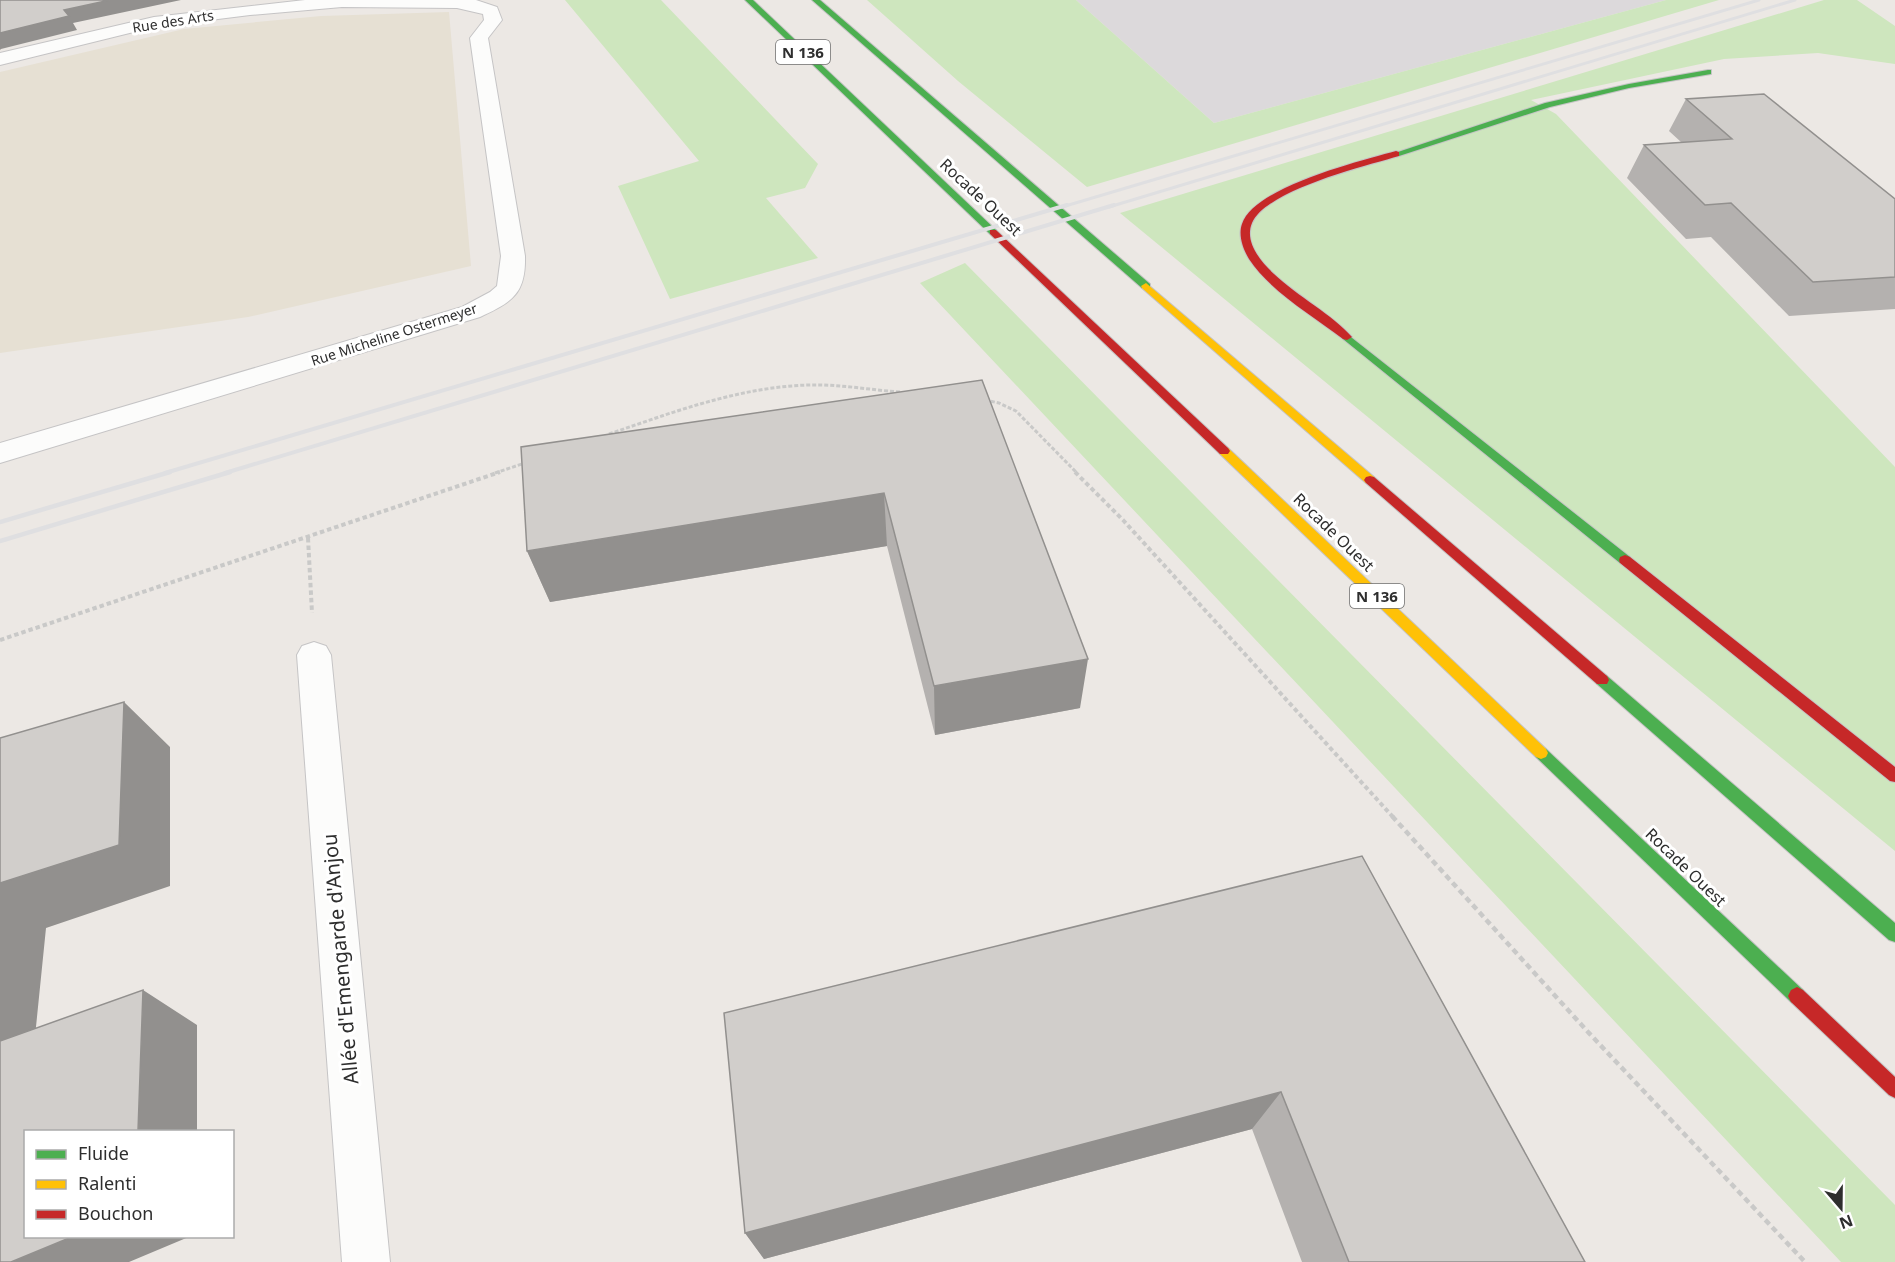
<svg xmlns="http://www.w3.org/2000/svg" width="1895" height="1262" font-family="'Noto Sans',sans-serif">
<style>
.industrial{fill:#dcd9db}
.education{fill:#e6e0d3}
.green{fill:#cee6be}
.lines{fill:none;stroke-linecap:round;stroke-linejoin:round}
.street-casing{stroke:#c5c4c5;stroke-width:2}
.fast-casing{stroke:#c5c4c5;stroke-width:2}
.slow-casing{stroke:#c5c4c5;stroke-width:2}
.jam-casing{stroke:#c5c4c5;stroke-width:2}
.path-far2{stroke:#c9c9c8;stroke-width:3;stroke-dasharray:4 2;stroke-linecap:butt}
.path-far1{stroke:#c9c9c8;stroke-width:4;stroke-dasharray:4.5 3;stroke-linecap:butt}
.path{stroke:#c9c9c8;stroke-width:4.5;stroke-dasharray:6 4;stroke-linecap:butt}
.street{fill:#fcfcfb;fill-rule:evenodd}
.fast{fill:#4caf50;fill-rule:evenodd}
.slow{fill:#ffc107;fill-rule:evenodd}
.jam{fill:#c62828;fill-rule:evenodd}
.rail-far2{stroke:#dfdfe1;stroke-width:3}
.rail-far1{stroke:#dfdfe1;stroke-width:4}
.rail{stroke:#dfdfe1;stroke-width:4.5}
.wall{fill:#b4b1af}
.shaded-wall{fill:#92908e}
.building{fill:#d1cecb;stroke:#92908e;stroke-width:1.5}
.labels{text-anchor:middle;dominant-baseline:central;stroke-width:6;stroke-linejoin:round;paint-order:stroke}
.far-street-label{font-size:14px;fill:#2e2e2e;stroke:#fff}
.shield{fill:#fff;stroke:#6d6d6d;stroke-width:1.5}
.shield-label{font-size:15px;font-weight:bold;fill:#2e2e2e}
.street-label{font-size:16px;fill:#2e2e2e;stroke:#fff}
.near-street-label{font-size:20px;fill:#2e2e2e;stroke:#fff}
</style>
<rect width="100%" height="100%" fill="#ece8e4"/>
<path class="industrial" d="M 1076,0 L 1666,0 L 1214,123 Z"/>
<path class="education" d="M 449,12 L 471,266 L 248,317 L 0,353 L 0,72 L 184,29 L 321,16 Z"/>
<path class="green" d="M 565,0 L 661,0 L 818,164 L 805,188 L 766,198 L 818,258 L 670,299 L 618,186 L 699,161 Z
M 867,0 L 1076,0 L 1214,123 L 1666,0 L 1719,0 L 1087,187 L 958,81 Z
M 1824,0 L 1857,0 L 1895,26 L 1895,64 L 1818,53 L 1724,59 L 1531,100 L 1556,114 L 1895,467 L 1895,851 L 1120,213 Z
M 965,263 L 1895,1205 L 1895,1262 L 1841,1262 L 920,283 Z"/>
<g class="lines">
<g class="street-casing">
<path id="street" d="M 305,0 L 476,0 L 497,7 L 502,20 L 488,38 L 525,256 C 526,294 512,302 480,317 L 0,463 L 0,443 L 462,307 L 490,292 L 497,286 L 501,256 L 470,38 L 484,20 L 483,14 L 457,8 L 342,7 L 250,15 L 154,27 L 0,65 L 0,53 L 154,17 Z
M 314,642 L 326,646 L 331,655 L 390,1262 L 342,1262 L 297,655 L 302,646 Z"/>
</g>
<g class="fast-casing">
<path id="fast" d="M 745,0 L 753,0 L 996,230 L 996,234 L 990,234 Z
M 812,0 L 820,0 L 1150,284 L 1150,288 L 1142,288 Z
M 1708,70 L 1711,70 L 1711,74 L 1629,88 L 1550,107 L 1399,156 L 1392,154 L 1545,103 L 1629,84 Z
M 1347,334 L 1630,557 L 1631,560 L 1630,563 L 1620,563 L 1343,339 L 1342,337 Z
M 1602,674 L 1607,676 L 1895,923 L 1895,942 L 1889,940 L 1597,684 L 1595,680 L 1597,676 Z
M 1541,747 L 1546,749 L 1803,990 L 1806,996 L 1803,1002 L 1797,1005 L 1791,1002 L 1536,757 L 1534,753 L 1536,749 Z"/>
</g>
<g class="slow-casing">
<path id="slow" d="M 1146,283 L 1374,477 L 1376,480 L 1374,483 L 1366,483 L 1142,288 L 1141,286 Z
M 1224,447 L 1228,448 L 1546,749 L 1548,753 L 1546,757 L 1541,759 L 1536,757 L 1220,454 L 1218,451 Z"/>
</g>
<g class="jam-casing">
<path id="jam" d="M 1396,151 L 1399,152 L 1399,156 C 1365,166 1266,190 1252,223 C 1244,242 1261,262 1274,274 C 1297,296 1333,315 1352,337 L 1347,340 L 1343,339 C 1312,315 1271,292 1249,259 C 1243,249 1238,235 1242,224 C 1254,187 1360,161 1396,151 Z
M 990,230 L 996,230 L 1228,448 L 1230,451 L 1228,454 L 1220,454 L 990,234 Z
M 1370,476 L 1374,477 L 1607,676 L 1609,680 L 1607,684 L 1597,684 L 1366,483 L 1364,480 L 1366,477 Z
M 1625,555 L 1630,557 L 1895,767 L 1895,782 L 1890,781 L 1620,563 L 1619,560 L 1620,557 Z
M 1797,987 L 1803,990 L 1895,1077 L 1895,1098 L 1889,1095 L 1791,1002 L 1788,996 L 1791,990 Z"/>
</g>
<path class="path-far2" d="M 985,400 L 999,403 L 1016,411 L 1077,473
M 609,434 C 674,412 739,387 809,385 C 839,384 870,390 900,392
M 495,473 L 525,463"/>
<path class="path-far1" d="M 1075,472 L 1123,520 L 1393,817
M 308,538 L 312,613
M 0,640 L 500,472"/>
<path class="path" d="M 1392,816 L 1588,1032 L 1805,1262"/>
<use href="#street" class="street"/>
<use href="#fast" class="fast"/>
<use href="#slow" class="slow"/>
<use href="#jam" class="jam"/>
<path class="rail-far2" d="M 1062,207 L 1759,0
M 1109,207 L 1795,0"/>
<path class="rail-far1" d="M 165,473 L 1067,205
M 225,473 L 1114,205"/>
<path class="rail" d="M 0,522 L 170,472
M 0,541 L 230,472"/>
</g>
<path class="wall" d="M 1686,99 L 1895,199 L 1895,309 L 1789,316 L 1711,237 L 1686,239 L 1627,178 L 1644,145 L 1681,142 L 1669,131 Z
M 982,380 L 1080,708 L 935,735 L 887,546 L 550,602 L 527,551 Z
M 1362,856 L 1585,1262 L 1302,1262 L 1252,1129 L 764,1259 L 745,1233 Z"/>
<path class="shaded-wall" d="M 110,0 L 181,0 L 73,23 L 77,30 L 1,49 L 0,50 L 0,33 L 64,10 Z
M 884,493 L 887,546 L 550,602 L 527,551 Z
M 1088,659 L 1080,708 L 935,735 L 934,686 Z
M 124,702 L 170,747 L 170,886 L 46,928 L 30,1086 L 0,1072 L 0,883 Z
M 143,990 L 197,1025 L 197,1131 L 138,1131 Z
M 1281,1092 L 1252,1129 L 764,1259 L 745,1233 Z
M 74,1236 L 191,1236 L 129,1262 L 11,1262 Z"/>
<path class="building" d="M 0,0 L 110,0 L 64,10 L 69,16 L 0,33 Z
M 1764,94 L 1895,199 L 1895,277 L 1813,282 L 1731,203 L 1705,205 L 1644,145 L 1732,139 L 1686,99 Z
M 982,380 L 1088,659 L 934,686 L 884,493 L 527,551 L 521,447 Z
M 124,702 L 119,845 L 0,883 L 0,738 Z
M 1362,856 L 1585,1262 L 1349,1262 L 1281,1092 L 745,1233 L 724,1013 Z
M 143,990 L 138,1131 L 26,1131 L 26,1236 L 74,1236 L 11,1262 L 0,1262 L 0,1041 Z"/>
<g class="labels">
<g class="far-street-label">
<text transform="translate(173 21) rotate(-9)">Rue des Arts</text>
<text transform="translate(394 334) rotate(-18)">Rue Micheline Ostermeyer</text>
</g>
<g class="shield">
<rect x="776" y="40" width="54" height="24" rx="4.5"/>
<rect x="1350" y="584" width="54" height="24" rx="4.5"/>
</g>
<g class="shield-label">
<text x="803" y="52">N 136</text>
<text x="1377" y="596">N 136</text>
</g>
<g class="street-label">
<text transform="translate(981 197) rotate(43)">Rocade Ouest</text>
<text transform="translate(1334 532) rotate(44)">Rocade Ouest</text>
<text transform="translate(1686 867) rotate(44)">Rocade Ouest</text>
</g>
<g class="near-street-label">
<text transform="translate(340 959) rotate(-95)">Allée d'Emengarde d'Anjou</text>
</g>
</g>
<rect x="24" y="1130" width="210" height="108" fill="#ffffff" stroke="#ababab" stroke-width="1.5"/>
<rect x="36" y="1150" width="30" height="9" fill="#4caf50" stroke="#ababab" stroke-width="1.5"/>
<text x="78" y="1160" font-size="18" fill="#2e2e2e">Fluide</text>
<rect x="36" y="1180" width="30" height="9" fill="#ffc107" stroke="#ababab" stroke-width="1.5"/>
<text x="78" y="1190" font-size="18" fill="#2e2e2e">Ralenti</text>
<rect x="36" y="1210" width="30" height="9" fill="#c62828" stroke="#ababab" stroke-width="1.5"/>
<text x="78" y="1220" font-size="18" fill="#2e2e2e">Bouchon</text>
<g transform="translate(1841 1208) rotate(160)" stroke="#ffffff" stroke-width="4.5" paint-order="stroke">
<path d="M0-4.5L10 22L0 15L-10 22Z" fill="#2e2e2e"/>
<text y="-9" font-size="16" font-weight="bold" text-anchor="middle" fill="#2e2e2e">N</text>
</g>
</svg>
